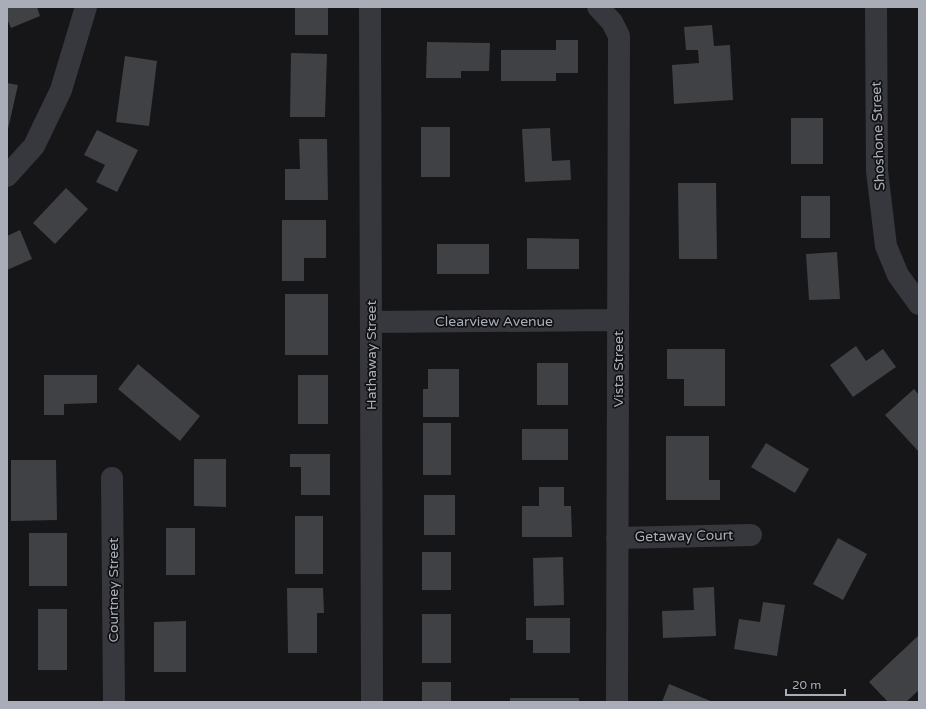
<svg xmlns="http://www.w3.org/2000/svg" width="926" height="709" font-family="'Varela Round',sans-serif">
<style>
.building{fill:#404145}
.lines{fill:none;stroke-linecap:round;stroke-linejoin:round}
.street{stroke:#37383d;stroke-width:22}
.labels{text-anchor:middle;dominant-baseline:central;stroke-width:3.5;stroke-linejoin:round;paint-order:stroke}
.street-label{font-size:14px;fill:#a8adb8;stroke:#111113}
</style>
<rect width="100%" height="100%" fill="#161618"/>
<path class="building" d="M 7,7 L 37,7 L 40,16 L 11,28 L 7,19 Z
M 295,7 L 328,7 L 328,35 L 295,35 Z
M 712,25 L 714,46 L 730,45 L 733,100 L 674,104 L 672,65 L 699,63 L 698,50 L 686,50 L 684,27 Z
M 556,40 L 578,40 L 578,73 L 556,73 L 556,81 L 501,81 L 501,50 L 556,50 Z
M 427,42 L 490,43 L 489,71 L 461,71 L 461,78 L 426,78 Z
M 291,53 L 327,54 L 325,117 L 290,117 Z
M 125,56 L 157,61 L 149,126 L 116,122 Z
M 7,83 L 18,85 L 8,129 L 7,128 Z
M 791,118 L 823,118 L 823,164 L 791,164 Z
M 421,127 L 450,127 L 450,177 L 421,177 Z
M 550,128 L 552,161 L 570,160 L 571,180 L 525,182 L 522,129 Z
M 97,130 L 138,150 L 117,192 L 96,182 L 105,165 L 84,155 Z
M 299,139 L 327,139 L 328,200 L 285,200 L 285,169 L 300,169 Z
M 678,183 L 716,183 L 717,259 L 679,259 Z
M 66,188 L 88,209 L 55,244 L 33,223 Z
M 801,196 L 830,196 L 830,238 L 801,238 Z
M 282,220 L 326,220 L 326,258 L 304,258 L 304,281 L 282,281 Z
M 20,230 L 32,259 L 7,270 L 7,236 Z
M 527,238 L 579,239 L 579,269 L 527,269 Z
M 437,244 L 489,244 L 489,274 L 437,274 Z
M 837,252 L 840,299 L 809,300 L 806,254 Z
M 285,294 L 328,294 L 328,355 L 285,355 Z
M 856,346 L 866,361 L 883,349 L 896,367 L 853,397 L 830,365 Z
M 667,349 L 725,349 L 725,406 L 684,406 L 684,379 L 667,379 Z
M 537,363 L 568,363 L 568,405 L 537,405 Z
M 138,364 L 200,416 L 180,441 L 118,389 Z
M 428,369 L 459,369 L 459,417 L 423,417 L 423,389 L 428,389 Z
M 44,375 L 97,375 L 97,403 L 64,404 L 64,415 L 44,415 Z
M 298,375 L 328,375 L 328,424 L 298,424 Z
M 914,389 L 919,395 L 919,452 L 885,415 Z
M 423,423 L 451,423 L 451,475 L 423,475 Z
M 522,429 L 568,429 L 568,460 L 522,460 Z
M 666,436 L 709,436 L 709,480 L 720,480 L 720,500 L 666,500 Z
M 766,443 L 809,469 L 795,493 L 751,467 Z
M 290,454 L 330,454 L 330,495 L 301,495 L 301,467 L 290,467 Z
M 194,459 L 226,459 L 226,507 L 194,506 Z
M 11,460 L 56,460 L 57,520 L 11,521 Z
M 539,487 L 564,487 L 564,506 L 571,506 L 572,537 L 522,537 L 522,506 L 539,506 Z
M 424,495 L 455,495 L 455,535 L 424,535 Z
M 295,516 L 323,516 L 323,574 L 295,574 Z
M 166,528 L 195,528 L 195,575 L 166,575 Z
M 29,533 L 67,533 L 67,586 L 29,586 Z
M 838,538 L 867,554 L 843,600 L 813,584 Z
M 422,552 L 451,552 L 451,590 L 422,590 Z
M 563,557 L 564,605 L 534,606 L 533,558 Z
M 714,587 L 716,636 L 663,638 L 662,611 L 694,610 L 693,588 Z
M 287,588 L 323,588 L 324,613 L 317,613 L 317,653 L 288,653 Z
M 763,602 L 785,605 L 777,656 L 734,649 L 739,619 L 760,622 Z
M 38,609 L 67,609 L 67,670 L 38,670 Z
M 422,614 L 451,614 L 451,663 L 422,663 Z
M 526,618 L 570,618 L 570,653 L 533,653 L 533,640 L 526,640 Z
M 186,621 L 186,672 L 154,672 L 154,622 Z
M 919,635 L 919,690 L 906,702 L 888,702 L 869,682 Z
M 422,682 L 451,682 L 451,702 L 422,702 Z
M 669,684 L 713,702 L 662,702 Z
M 510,698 L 579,698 L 579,702 L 510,702 Z"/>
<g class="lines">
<path class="street" d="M 370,7 L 372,702
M 598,7 L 612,22 L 619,36 L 617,702
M 876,7 L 877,171 L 886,246 L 898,275 L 919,304
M 7,176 L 34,146 L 61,90 L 86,7
M 371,322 L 618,320
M 112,478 L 114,702
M 617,538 L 751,535"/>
</g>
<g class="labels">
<g class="street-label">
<text transform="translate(878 136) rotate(-92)">Shoshone Street</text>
<text x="494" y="321">Clearview Avenue</text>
<text transform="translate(371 355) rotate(-90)">Hathaway Street</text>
<text transform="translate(618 369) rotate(-90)">Vista Street</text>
<text transform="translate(684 536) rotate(-1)">Getaway Court</text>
<text transform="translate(113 590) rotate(-90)">Courtney Street</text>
</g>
</g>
<rect width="926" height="709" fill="none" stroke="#a8adb8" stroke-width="16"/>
<path d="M786 689v6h59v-6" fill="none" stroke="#a8adb8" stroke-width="2"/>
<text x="792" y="689" font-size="12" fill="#a8adb8" stroke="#111113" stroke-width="3" paint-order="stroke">20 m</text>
</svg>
